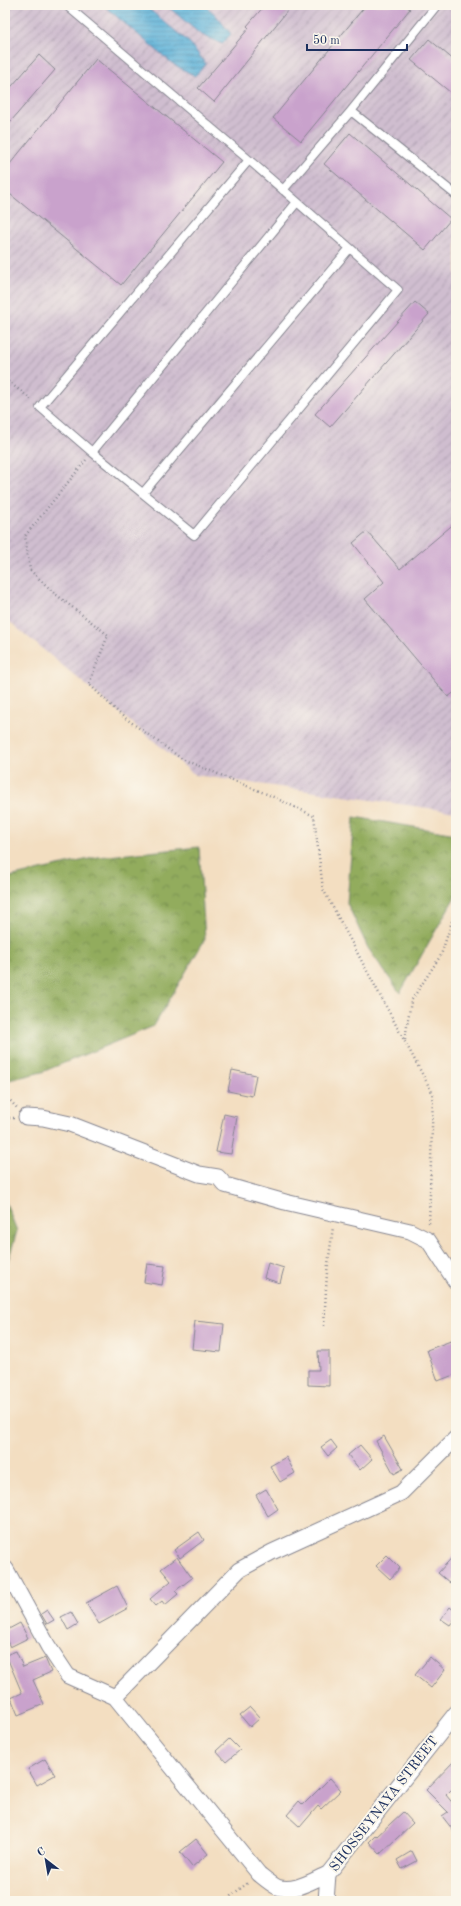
<svg xmlns="http://www.w3.org/2000/svg" width="461" height="1906" font-family="'Old Standard TT',serif">
<style>
.industrial{fill:url(#industrial-furrows)}
.forest{fill:url(#forest-crowns);stroke:#566e5e}
.water{fill:url(#water-rules);stroke:#3c709b}
.building{fill:#c9a2cc}
.lines{fill:none;stroke-linecap:round;stroke-linejoin:round}
.lane-casing{stroke:#878690;stroke-width:10}
.street-casing{stroke:#878690;stroke-width:17}
.path{stroke:#878690;stroke-width:2.5;stroke-dasharray:1 3;stroke-linecap:butt}
.lane{stroke:#fff;stroke-width:8}
.street{stroke:#fff;stroke-width:15}
.labels{text-anchor:middle;dominant-baseline:central;stroke-width:4;stroke-linejoin:round;paint-order:stroke}
.street-label{font-size:14px;fill:#1b2f5e;stroke:#fbf7ec}
</style>
<defs>
<pattern id="industrial-furrows" width="10" height="10" patternUnits="userSpaceOnUse"><rect width="10" height="10" fill="#cfbdcf"/><path d="M-1 1l2-2M0 10L10 0M9 11l2-2" fill="none" stroke="#a79aab"/></pattern>
<pattern id="forest-crowns" width="20" height="18" patternUnits="userSpaceOnUse"><rect width="20" height="18" fill="#92ac5d"/><path d="M2 6a3 3 0 1 1 6 0M12 15a3 3 0 1 1 6 0" fill="none" stroke="#768c50"/></pattern>
<pattern id="water-rules" width="6" height="5" patternUnits="userSpaceOnUse"><rect width="6" height="5" fill="#5cb1d8"/><path d="M0 2.5h6" fill="none" stroke="#4b90b2"/></pattern>
</defs>
<rect width="100%" height="100%" fill="#fbf7ec"/>
<filter id="ink" filterUnits="userSpaceOnUse"><feTurbulence type="fractalNoise" baseFrequency=".025" numOctaves="2"/><feDisplacementMap in="SourceGraphic" scale="8" xChannelSelector="R" yChannelSelector="G"/><feConvolveMatrix kernelMatrix="1 2 1 2 8 2 1 2 1" color-interpolation-filters="sRGB"/></filter>
<filter id="wash" filterUnits="userSpaceOnUse"><feTurbulence type="fractalNoise" baseFrequency=".012" numOctaves="4" result="noise"/><feDisplacementMap in="SourceGraphic" scale="16" xChannelSelector="R" yChannelSelector="G"/><feGaussianBlur stdDeviation="0.9" result="paint"/><feColorMatrix in="noise" values="0 0 0 0 0 0 0 0 0 0 0 0 0 0 0 0 0 1.4 0 .05"/><feComposite in="paint" operator="in"/></filter>
<g filter="url(#wash)">
<rect width="100%" height="100%" fill="#f3dec1"/>
<path class="industrial" d="M 5,5 L 456,5 L 456,812 L 195,775 L 5,618 Z"/>
<path class="forest" d="M 354,817 L 456,834 L 456,895 L 400,993 L 368,948 L 347,903 Z
M 199,847 L 205,939 L 154,1026 L 42,1072 L 5,1081 L 5,878 L 98,857 Z
M 5,1200 L 17,1231 L 5,1271 Z"/>
<path class="water" d="M 103,5 L 144,5 L 190,43 L 206,64 L 195,76 L 173,64 Z
M 166,5 L 204,5 L 215,14 L 231,34 L 222,44 L 200,34 Z"/>
<g id="blocks">
<path class="building" d="M 265,5 L 292,5 L 214,102 L 198,88 L 249,28 L 247,26 Z
M 366,5 L 405,5 L 410,9 L 301,141 L 273,118 Z
M 429,39 L 456,62 L 456,97 L 411,60 Z
M 39,55 L 55,70 L 5,128 L 5,94 Z
M 96,59 L 222,162 L 121,285 L 5,190 L 5,170 Z
M 350,133 L 451,219 L 425,250 L 324,164 Z
M 415,302 L 429,314 L 330,427 L 315,414 Z
M 456,522 L 456,691 L 448,697 L 365,599 L 384,582 L 353,543 L 367,531 L 400,569 Z
M 232,1070 L 256,1075 L 252,1096 L 228,1091 Z
M 224,1114 L 237,1117 L 231,1154 L 216,1152 Z
M 268,1263 L 284,1268 L 280,1283 L 264,1278 Z
M 147,1264 L 165,1266 L 162,1285 L 144,1282 Z
M 195,1321 L 224,1324 L 221,1352 L 192,1349 Z
M 456,1339 L 456,1374 L 438,1381 L 427,1350 Z
M 318,1351 L 329,1351 L 329,1386 L 308,1385 L 308,1370 L 319,1370 Z
M 384,1436 L 403,1469 L 394,1474 L 376,1441 Z
M 331,1440 L 337,1448 L 328,1456 L 321,1447 Z
M 360,1445 L 372,1459 L 360,1470 L 348,1455 Z
M 286,1457 L 295,1473 L 280,1482 L 270,1466 Z
M 266,1489 L 278,1509 L 268,1516 L 256,1495 Z
M 199,1532 L 204,1540 L 180,1558 L 174,1550 Z
M 456,1553 L 456,1576 L 450,1583 L 438,1573 Z
M 387,1555 L 400,1568 L 390,1579 L 376,1566 Z
M 177,1557 L 192,1578 L 175,1591 L 178,1594 L 165,1605 L 162,1601 L 156,1606 L 150,1599 L 171,1581 L 161,1569 Z
M 117,1586 L 128,1608 L 99,1624 L 86,1603 Z
M 450,1607 L 456,1612 L 456,1617 L 450,1625 L 441,1619 Z
M 47,1610 L 54,1620 L 47,1624 L 41,1614 Z
M 71,1612 L 78,1624 L 68,1630 L 61,1617 Z
M 20,1623 L 28,1638 L 10,1647 L 5,1637 L 5,1631 Z
M 16,1651 L 23,1667 L 45,1658 L 51,1672 L 33,1680 L 44,1704 L 18,1715 L 11,1698 L 22,1693 L 6,1655 Z
M 430,1657 L 445,1670 L 431,1688 L 415,1675 Z
M 250,1707 L 260,1718 L 250,1727 L 240,1715 Z
M 229,1739 L 240,1750 L 226,1762 L 216,1751 Z
M 45,1759 L 55,1775 L 37,1785 L 28,1769 Z
M 456,1759 L 456,1785 L 446,1795 L 455,1806 L 456,1805 L 456,1834 L 442,1816 L 448,1812 L 426,1790 Z
M 330,1778 L 341,1790 L 321,1809 L 318,1806 L 300,1827 L 287,1815 L 299,1801 L 303,1805 Z
M 403,1812 L 413,1823 L 380,1854 L 369,1842 L 376,1835 L 377,1836 Z
M 196,1839 L 208,1854 L 192,1867 L 180,1852 Z
M 412,1851 L 417,1861 L 402,1869 L 397,1860 Z"/>
</g>
</g>
<g filter="url(#ink)">
<use href="#blocks" fill-opacity="0" stroke="#878690" stroke-width="1"/>
<g class="lines">
<g class="lane-casing">
<path id="lane" d="M 66,5 L 249,160 L 398,290 L 194,535 L 92,452 L 40,407 L 249,160
M 351,111 L 456,195
M 283,190 L 351,111 L 437,5
M 92,452 L 297,202
M 143,493 L 350,248"/>
</g>
<g class="street-casing">
<path id="street" d="M 26,1117 L 43,1118 L 70,1124 L 199,1174 L 218,1177 L 225,1185 L 285,1202 L 410,1231 L 428,1240 L 456,1282
M 6,1569 L 48,1646 L 68,1676 L 115,1697 L 259,1874 C 264,1878 271,1884 277,1887 C 294,1893 313,1880 328,1874
M 115,1697 L 239,1570 L 272,1552 L 401,1493 L 456,1438
M 326,1901 L 328,1874 L 456,1713"/>
</g>
<path class="path" d="M 5,379 L 32,400
M 86,460 L 25,536 L 30,570 L 54,593 L 108,635 L 89,684 L 121,715 L 182,759 L 269,795 L 314,816 L 323,889 L 433,1094 L 429,1226
M 405,1039 L 411,1001 L 441,955 L 456,909
M 5,1095 L 17,1108
M 5,1118 L 14,1118
M 324,1326 L 327,1272 L 333,1227
M 224,1901 L 249,1882"/>
<use href="#lane" class="lane"/>
<use href="#street" class="street"/>
</g>
</g>
<g class="labels">
<g class="street-label">
<text transform="translate(384 1804) rotate(-52)">SHOSSEYNAYA STREET</text>
</g>
</g>
<rect width="461" height="1906" fill="none" stroke="#fbf7ec" stroke-width="20"/>
<g transform="translate(46 1860) rotate(329)" stroke="#fbf7ec" stroke-width="3" paint-order="stroke">
<path d="M0-3L7 15L0 10L-7 15Z" fill="#1b2f5e"/>
<text y="-6" font-size="11" font-weight="bold" text-anchor="middle" fill="#1b2f5e">С</text>
</g>
<path d="M307 44v6h100v-6" fill="none" stroke="#1b2f5e" stroke-width="2"/>
<text x="313" y="44" font-size="12" fill="#1b2f5e" stroke="#fbf7ec" stroke-width="3" paint-order="stroke">50 m</text>
</svg>
